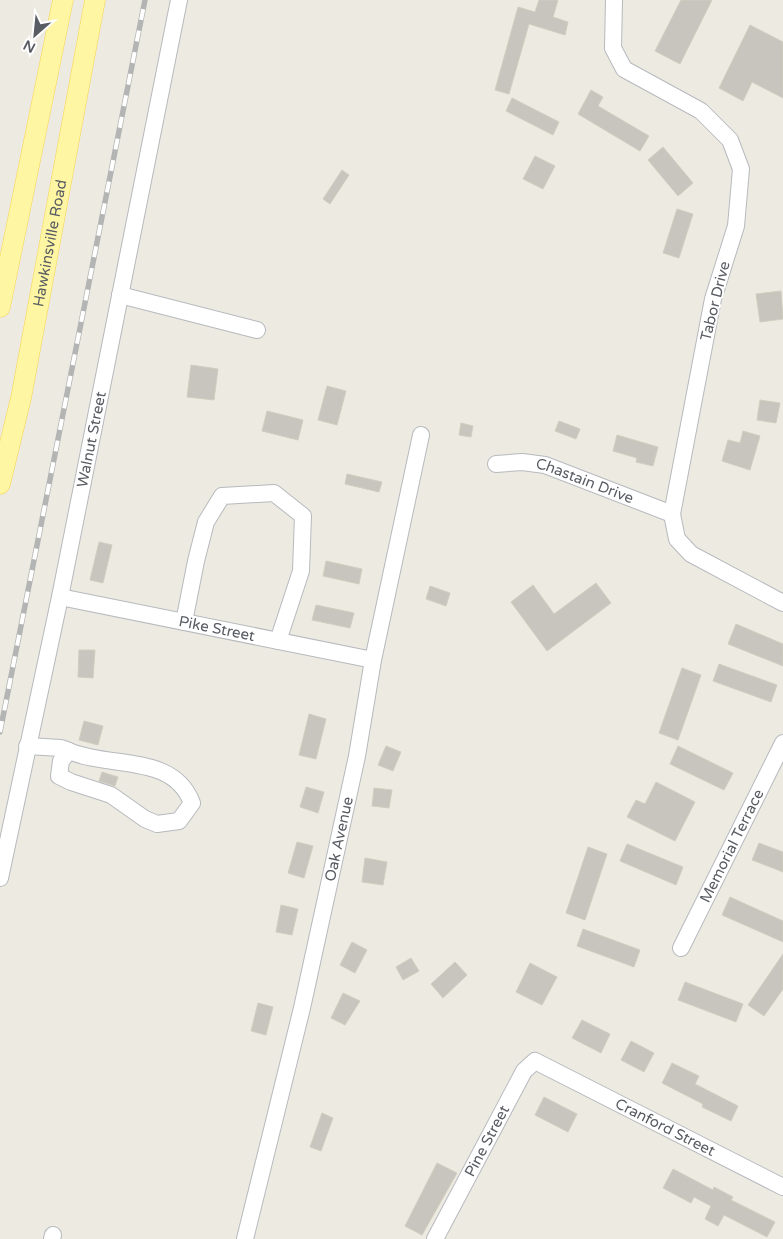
<svg xmlns="http://www.w3.org/2000/svg" width="783" height="1239" font-family="'Varela Round',sans-serif">
<style>
.building{fill:#c8c5be;stroke:#d2cdbf}
.lines{fill:none;stroke-linecap:round;stroke-linejoin:round}
.minor-casing{stroke:#b6b9be;stroke-width:18}
.major-casing{stroke:#f7d250;stroke-width:21}
.minor{stroke:#fff;stroke-width:16}
.major{stroke:#fff6a4;stroke-width:20}
.rail-casing{stroke:#b3b4b4;stroke-width:5.5}
.rail{stroke:#fff;stroke-width:4;stroke-dasharray:11;stroke-linecap:butt}
.labels{text-anchor:middle;dominant-baseline:central;stroke-width:4;stroke-linejoin:round;paint-order:stroke}
.street-label{font-size:15px;fill:#595d63;stroke:#fff}
</style>
<rect width="100%" height="100%" fill="#edebe1"/>
<path class="building" d="M 539,0 L 558,0 L 553,17 L 568,22 L 565,35 L 529,24 L 509,94 L 495,90 L 518,7 L 535,12 Z
M 681,0 L 712,0 L 680,64 L 655,51 Z
M 750,25 L 783,42 L 783,98 L 752,82 L 743,101 L 719,88 Z
M 591,90 L 603,97 L 598,106 L 649,136 L 640,151 L 578,114 Z
M 512,98 L 559,122 L 553,135 L 506,111 Z
M 663,147 L 693,183 L 678,196 L 648,160 Z
M 535,156 L 555,166 L 543,189 L 523,179 Z
M 342,170 L 349,175 L 330,204 L 323,199 Z
M 677,209 L 693,214 L 679,258 L 663,253 Z
M 781,291 L 783,319 L 760,322 L 756,294 Z
M 191,365 L 218,369 L 214,400 L 187,397 Z
M 327,386 L 346,391 L 337,425 L 318,420 Z
M 760,400 L 780,403 L 776,423 L 757,420 Z
M 267,411 L 303,420 L 298,440 L 262,431 Z
M 559,421 L 580,429 L 576,439 L 555,431 Z
M 461,423 L 473,426 L 471,437 L 459,435 Z
M 743,431 L 760,436 L 750,470 L 722,461 L 728,440 L 740,443 Z
M 617,435 L 658,447 L 653,466 L 636,462 L 637,458 L 613,451 Z
M 347,474 L 382,482 L 379,492 L 345,484 Z
M 99,542 L 112,545 L 103,583 L 90,580 Z
M 326,561 L 362,569 L 359,584 L 323,576 Z
M 596,583 L 611,603 L 547,651 L 511,602 L 533,585 L 554,614 Z
M 430,586 L 450,593 L 446,606 L 426,599 Z
M 316,605 L 354,613 L 350,628 L 312,620 Z
M 736,624 L 783,644 L 783,666 L 728,644 Z
M 79,650 L 95,650 L 93,678 L 78,677 Z
M 719,664 L 777,685 L 771,702 L 713,681 Z
M 682,668 L 701,675 L 678,740 L 659,733 Z
M 309,714 L 326,719 L 316,759 L 299,755 Z
M 84,721 L 103,726 L 98,745 L 79,740 Z
M 386,746 L 401,752 L 393,771 L 378,765 Z
M 678,746 L 733,773 L 724,790 L 670,764 Z
M 102,772 L 118,777 L 115,786 L 99,781 Z
M 656,782 L 695,802 L 675,841 L 627,817 L 636,800 L 645,804 Z
M 306,787 L 324,792 L 318,813 L 300,807 Z
M 374,788 L 392,790 L 389,808 L 372,806 Z
M 297,842 L 313,846 L 304,878 L 288,873 Z
M 759,843 L 783,852 L 783,872 L 752,860 Z
M 627,844 L 683,867 L 676,885 L 620,861 Z
M 588,847 L 607,854 L 585,920 L 566,913 Z
M 365,858 L 387,862 L 383,885 L 362,882 Z
M 730,897 L 783,921 L 783,942 L 722,915 Z
M 281,905 L 298,909 L 292,935 L 276,932 Z
M 583,929 L 640,950 L 634,967 L 577,946 Z
M 352,942 L 367,950 L 355,973 L 340,965 Z
M 783,954 L 783,989 L 764,1016 L 748,1005 Z
M 411,958 L 419,971 L 403,980 L 396,967 Z
M 455,962 L 467,975 L 443,998 L 431,984 Z
M 530,963 L 557,977 L 542,1005 L 516,992 Z
M 685,982 L 743,1004 L 736,1022 L 678,1000 Z
M 343,993 L 360,1001 L 345,1025 L 331,1018 Z
M 258,1003 L 273,1007 L 266,1035 L 251,1031 Z
M 582,1020 L 610,1034 L 601,1053 L 572,1038 Z
M 631,1041 L 654,1053 L 644,1072 L 621,1060 Z
M 672,1063 L 699,1076 L 695,1084 L 738,1106 L 731,1121 L 702,1107 L 703,1104 L 662,1083 Z
M 544,1097 L 577,1114 L 568,1132 L 535,1115 Z
M 322,1113 L 333,1118 L 321,1151 L 310,1147 Z
M 437,1163 L 457,1173 L 422,1235 L 405,1226 Z
M 673,1169 L 713,1190 L 714,1187 L 733,1197 L 731,1200 L 775,1222 L 767,1237 L 724,1215 L 718,1226 L 705,1219 L 711,1206 L 694,1197 L 691,1203 L 663,1188 Z"/>
<g class="lines">
<g class="minor-casing">
<g id="minor">
<path d="M 614,0 L 613,48 L 624,69 L 701,111 L 730,140 L 741,169 L 736,226 L 713,299 L 672,514 L 677,539 L 691,554 L 783,603"/>
<path d="M 120,295 L 257,330"/>
<path id="s1" d="M 496,464 L 522,462 L 545,465 L 672,514"/>
<path id="s2" d="M 60,597 L 373,660"/>
<path d="M 184,622 L 196,561 L 206,522 L 222,496 L 274,493 L 303,516 L 301,571 L 278,641"/>
<path d="M 27,746 L 61,748 L 69,751"/>
<path d="M 69,751 C 111,769 173,753 192,803 L 179,821 L 157,824 L 145,819 L 111,795 L 71,782 L 59,776 L 61,761 Z"/>
<path id="s3" d="M 0,878 L 60,597 L 179,0"/>
<path id="s4" d="M 681,948 L 783,743"/>
<path d="M 52,1239 L 53,1235"/>
<path id="s5" d="M 245,1239 L 302,1008 L 357,756 L 373,660 L 421,435"/>
<path id="s6" d="M 435,1239 L 524,1071 L 535,1061 L 783,1187"/>
</g>
</g>
<g class="major-casing">
<g id="major">
<path d="M 0,307 L 63,0"/>
<path id="s7" d="M 0,484 L 21,398 L 95,0"/>
</g>
</g>
<use href="#minor" class="minor"/>
<use href="#major" class="major"/>
<g class="rail-casing">
<path id="rail" d="M 0,732 L 145,0"/>
</g>
<use href="#rail" class="rail"/>
</g>
<g class="labels">
<g class="street-label">
<text stroke="none"><textPath href="#s7" startOffset="246">Hawkinsville Road</textPath></text>
<text transform="translate(715 301) rotate(-76)">Tabor Drive</text>
<text stroke="none"><textPath href="#s3" startOffset="448">Walnut Street</textPath></text>
<text stroke="none"><textPath href="#s1" startOffset="92">Chastain Drive</textPath></text>
<text stroke="none"><textPath href="#s2" startOffset="160">Pike Street</textPath></text>
<text stroke="none"><textPath href="#s5" startOffset="411">Oak Avenue</textPath></text>
<text stroke="none"><textPath href="#s4" startOffset="114">Memorial Terrace</textPath></text>
<text stroke="none"><textPath href="#s6" startOffset="351">Cranford Street</textPath></text>
<text stroke="none"><textPath href="#s6" startOffset="111">Pine Street</textPath></text>
</g>
</g>
<g transform="translate(35 35) rotate(207)" stroke="#ffffff" stroke-width="4" paint-order="stroke">
<path d="M0-4L9 19L0 12L-9 19Z" fill="#595d63"/>
<text y="-8" font-size="14" font-weight="bold" text-anchor="middle" fill="#595d63">N</text>
</g>
</svg>
